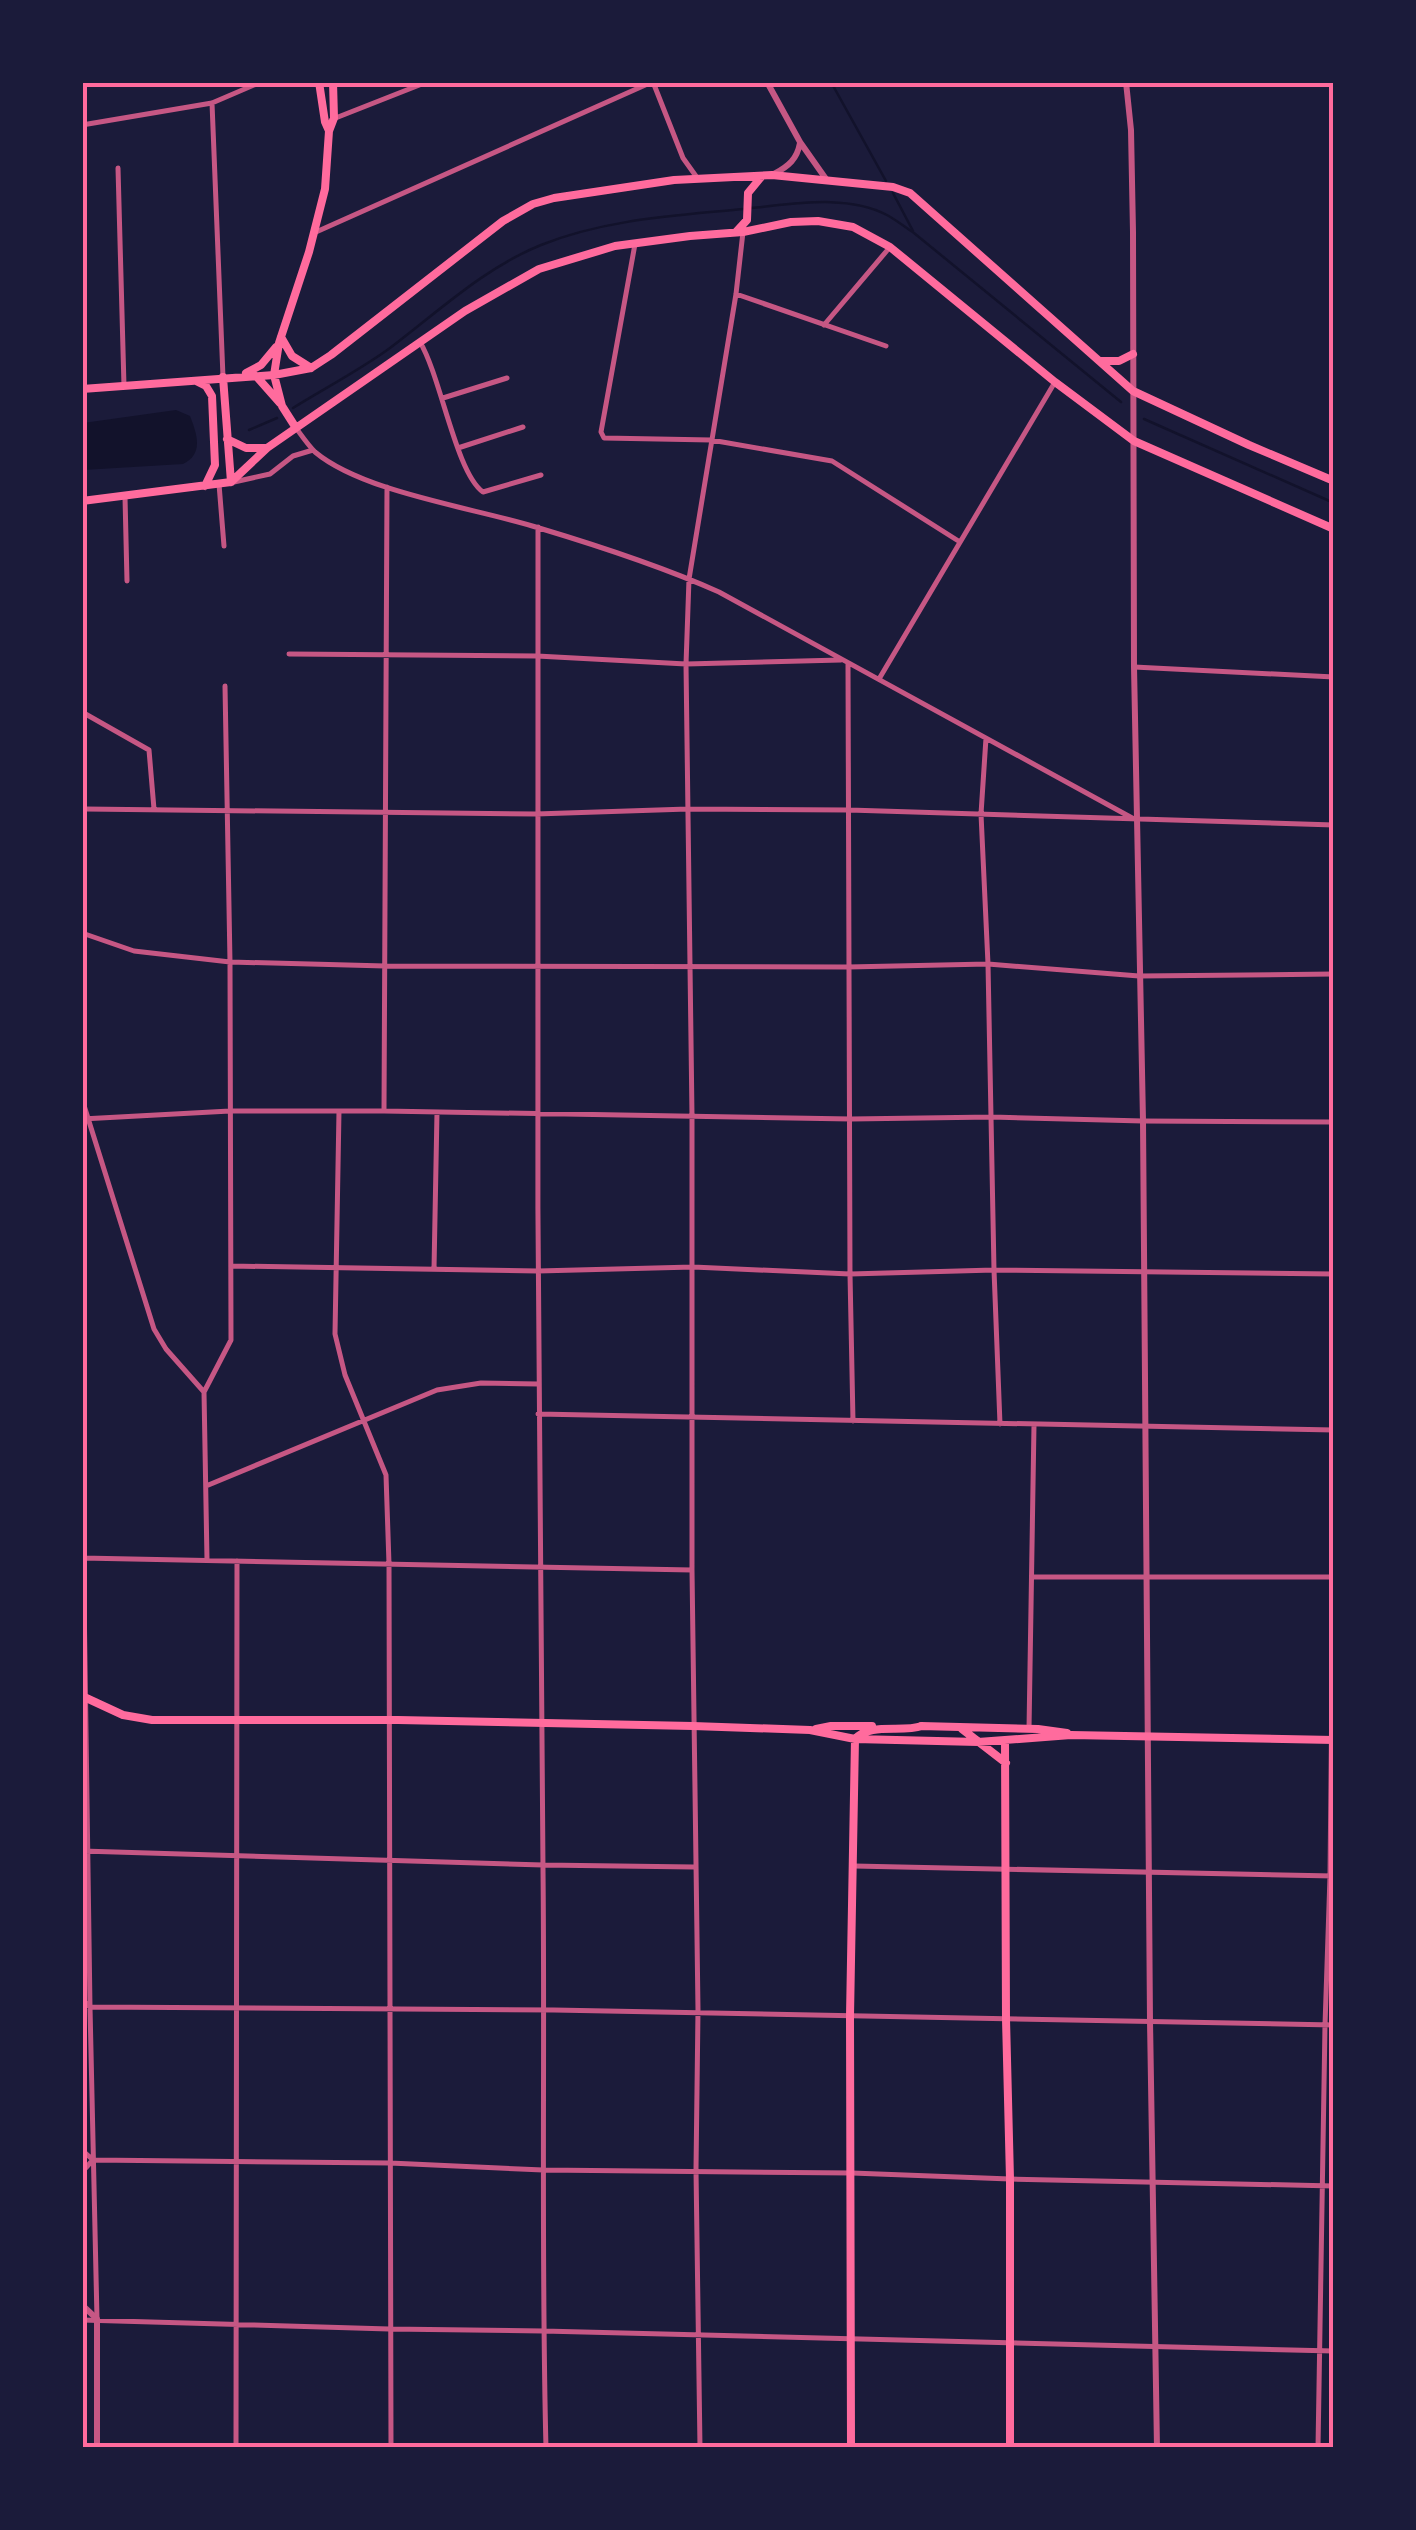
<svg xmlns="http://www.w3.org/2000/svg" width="1416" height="2530" font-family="'Roboto Serif',serif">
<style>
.water{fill:#12122b}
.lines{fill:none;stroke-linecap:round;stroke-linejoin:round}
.stream{stroke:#12122b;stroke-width:2.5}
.minor{stroke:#c65784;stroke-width:5}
.tertiary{stroke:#c65784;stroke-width:6}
.secondary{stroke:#ff6b9d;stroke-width:8}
.neatline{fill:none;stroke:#ff6b9d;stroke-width:4}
</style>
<rect width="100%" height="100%" fill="#1b1b3a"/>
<path class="water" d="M 176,410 L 190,416 C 197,434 204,454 183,464 L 83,470 L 83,423 Z"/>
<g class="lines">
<path class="stream" d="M 831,82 L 886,181
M 893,193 L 913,231
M 751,208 C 794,204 847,194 887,215 C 896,220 905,227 914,233 L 1121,402
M 293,408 C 325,388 360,370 390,348 C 439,311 484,268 541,245 C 606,219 674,216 743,209
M 1144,419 L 1334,503
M 249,430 L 277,418"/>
<path class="minor" d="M 653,82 L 683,158 L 698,179
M 212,103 L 223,377
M 333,119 L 427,82
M 82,125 L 212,103 L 261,82
M 118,168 L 124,386
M 316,232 L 652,82
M 635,244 L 601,432 L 604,438 L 711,440 L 832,461 L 960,542
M 736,294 L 886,346
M 824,325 L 890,247
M 420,342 C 441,377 456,473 483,492 L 541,475
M 443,398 L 507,378
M 296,428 C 302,436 308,445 315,452 C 364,493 476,508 539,528 C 599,546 661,566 719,592 L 1134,819
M 458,448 L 523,427
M 234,482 L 270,474 L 293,456 L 313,450
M 219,484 L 224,546
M 125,497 L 127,581
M 538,527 C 536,974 538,1422 543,1869 C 545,2062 541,2255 546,2448
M 289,654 L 537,656 L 686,664 L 841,660
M 848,664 L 850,1274 L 853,1421
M 1134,667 L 1334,677
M 879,679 L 1055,382
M 82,712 L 149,750 L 154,809
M 986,738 L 981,814 L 988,964 L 994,1270 L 1000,1424
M 85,809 L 536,814 L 688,809 L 849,810 L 1334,825
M 82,933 L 134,951 L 230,962 L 385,966 L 848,967 L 988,964 L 1139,976 L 1334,974
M 82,1099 L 154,1329 L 166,1349 L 204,1392 L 207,1560
M 339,1111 L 335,1334 L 345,1375 L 386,1475 L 389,1564 L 391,2448
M 384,1111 L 387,487
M 82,1119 L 230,1111 L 384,1111 L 851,1119 L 992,1117 L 1143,1121 L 1334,1122
M 231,1266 L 538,1271 L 693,1267 L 850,1274 L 994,1270 L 1334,1274
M 434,1269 L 437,1112
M 204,1392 L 231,1340 L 230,962 L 225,686
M 538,1414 L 1334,1430
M 82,1456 L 90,2007 L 97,2319
M 206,1486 L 437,1390 L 481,1383 L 538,1384
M 82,1558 L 692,1570
M 1032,1577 L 1334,1577
M 1029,1729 L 1034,1425
M 82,1851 L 543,1865 L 694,1867
M 854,1866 L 1334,1876
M 82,2000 L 90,2007 L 554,2010 L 1334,2025
M 82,2150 L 93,2160 L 390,2163 L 543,2170 L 852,2173 L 1010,2179 L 1334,2186
M 82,2172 L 91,2162
M 82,2320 L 389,2329 L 543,2331 L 1334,2351
M 236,2448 L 237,1561
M 700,2448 L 696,2170 L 698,2010 L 692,1570 L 692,1116 L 686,664 L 689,579 L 736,294 L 743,232
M 1318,2448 L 1325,2025 L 1330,1876 L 1334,1486"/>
<path class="tertiary" d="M 767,82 L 800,142 L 826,179
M 1126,82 L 1131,130 L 1133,232 L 1134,667 L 1143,1121 L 1150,2021 L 1157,2448
M 774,174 C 789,166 797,159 800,143
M 82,2305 L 97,2319 L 97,2448"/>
<path class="secondary" d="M 319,82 L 325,122 L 329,131
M 736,232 L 747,220 L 748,193 L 762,176
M 281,337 L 292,356 L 311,368
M 1100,361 L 1119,361 L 1133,354
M 246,373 L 261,365 L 276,347
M 256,376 L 280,403
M 223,377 L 231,482
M 196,381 L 206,386 L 212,396 L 215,465 L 205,486
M 82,389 L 274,375 L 311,368 L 331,355 L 503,221 L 533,204 L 554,198 L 674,180 L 772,175 L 893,187 L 910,193 L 1133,391 L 1249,445 L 1334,481
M 296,428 L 282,406 L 274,375 L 279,343 L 309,252 L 325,189 L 329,131 L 334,118 L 333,82
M 227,439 L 246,448 L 265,448
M 231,482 L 267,448 L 465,311 L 539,269 L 615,246 L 690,236 L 743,232 L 791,222 L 818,221 L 853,227 L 890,247 L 1055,382 L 1134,441 L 1334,529
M 82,501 L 231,482
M 82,1696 L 123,1715 L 152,1720 L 398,1720 L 693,1726 L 810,1730 L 855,1739 L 978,1742 L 1071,1735 L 1334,1740
M 921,1726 L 1038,1729 L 1067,1733
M 816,1729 L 831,1726 L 872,1726
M 962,1729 L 1006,1763
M 1005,1740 L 1006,2019 L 1010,2179 L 1010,2448
M 851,2448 L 850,2016 L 855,1739 C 871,1722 901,1733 922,1726"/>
</g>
<rect width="1416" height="2530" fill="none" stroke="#1b1b3a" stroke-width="170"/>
<rect x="85" y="85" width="1246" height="2360" class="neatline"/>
</svg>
